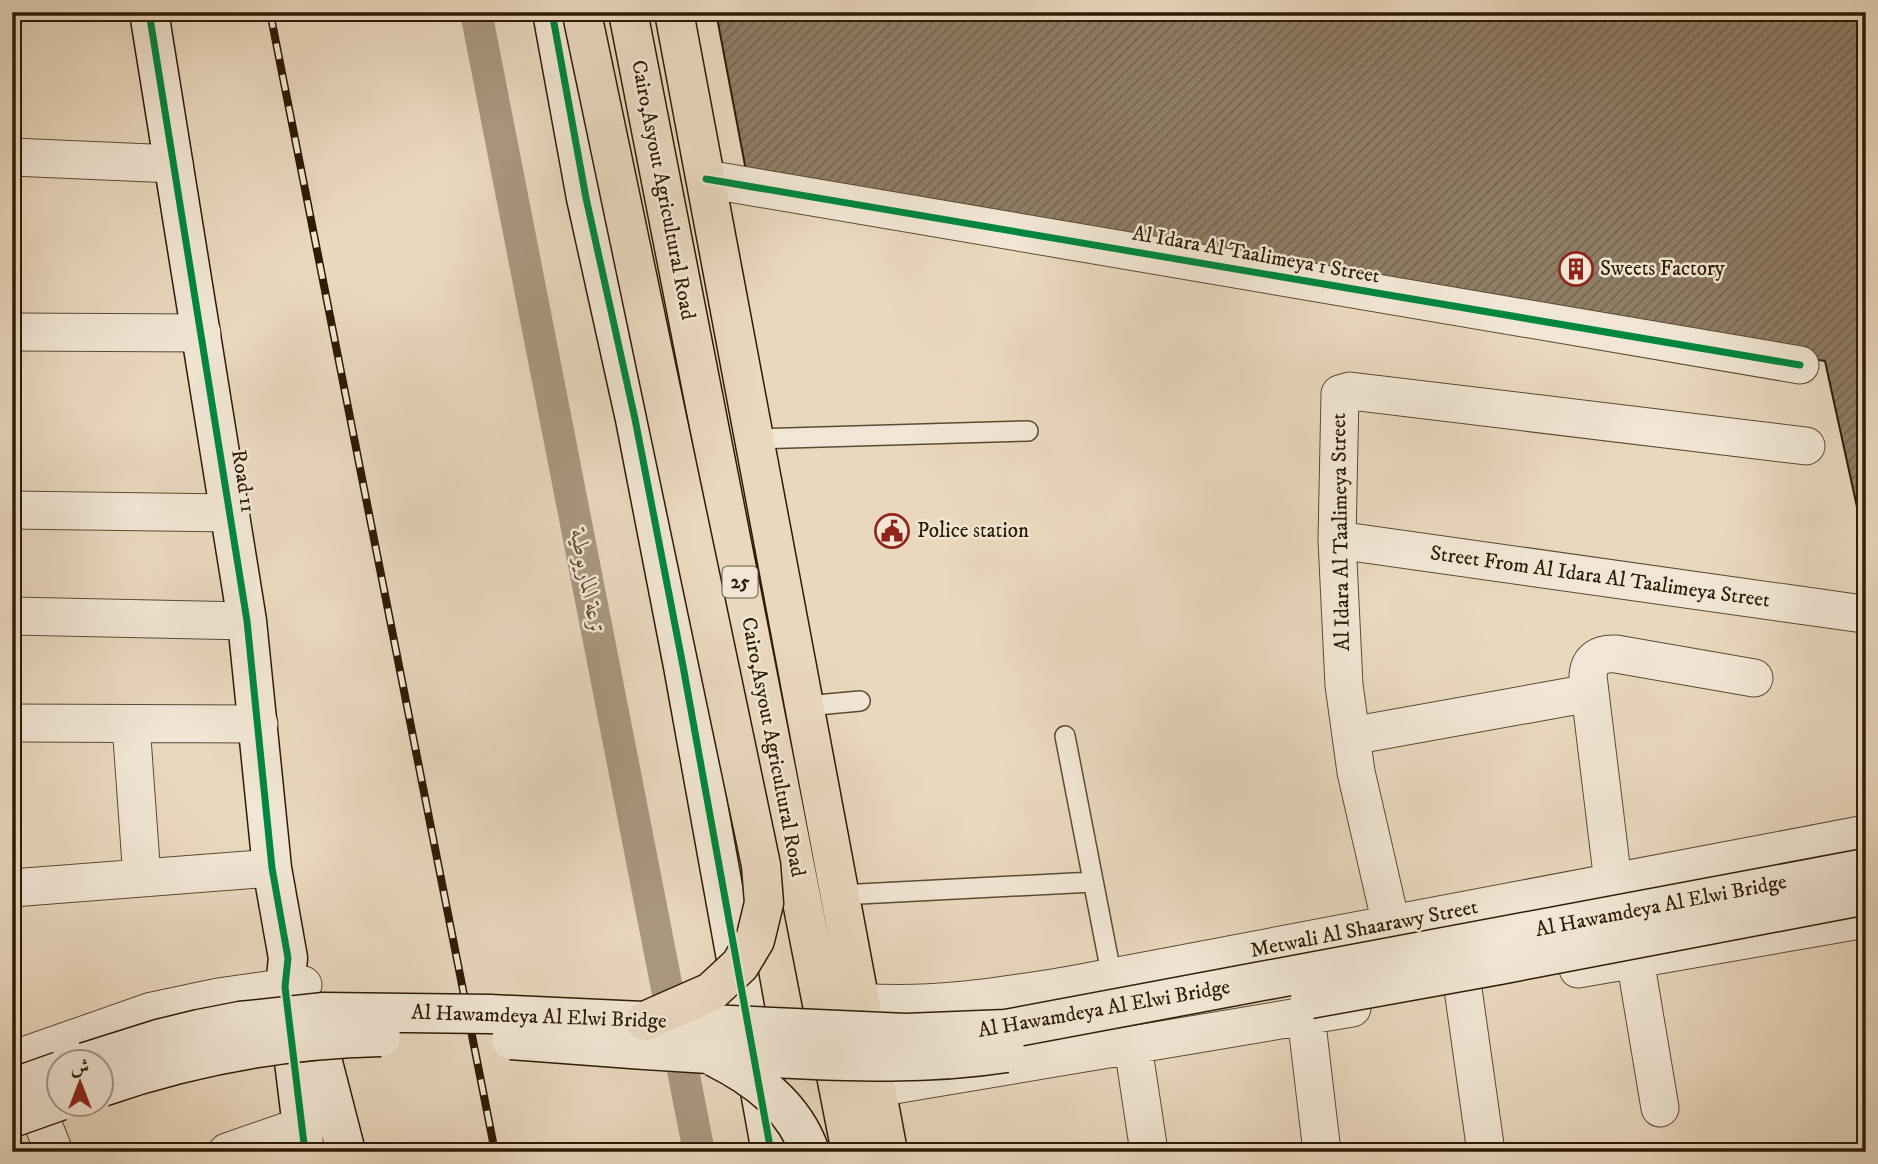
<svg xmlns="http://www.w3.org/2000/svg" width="1878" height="1164" font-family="'IM FELL DW Pica',Amiri,serif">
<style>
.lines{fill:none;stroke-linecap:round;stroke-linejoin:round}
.canal{stroke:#aa987f;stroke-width:32}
.building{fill:url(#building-hatch);stroke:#2e1b04;stroke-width:2}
.lane-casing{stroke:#5d4a32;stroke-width:22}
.street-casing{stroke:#5d4a32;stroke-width:39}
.secondary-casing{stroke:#2e1b04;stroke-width:41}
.highway-casing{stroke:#2e1b04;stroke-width:41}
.lane{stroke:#f1e6d5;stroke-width:19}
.street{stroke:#f1e6d5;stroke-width:37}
.secondary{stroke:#f1e6d5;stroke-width:38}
.highway{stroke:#ead8be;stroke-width:38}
.rail-casing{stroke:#2e1b04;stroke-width:8}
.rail{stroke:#f1e6d5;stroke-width:5;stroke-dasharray:16;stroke-linecap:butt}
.secondary-bridge-casing{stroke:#2e1b04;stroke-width:41;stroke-linecap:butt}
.highway-bridge-casing{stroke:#2e1b04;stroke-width:41;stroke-linecap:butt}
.secondary-bridge{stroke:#f1e6d5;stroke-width:38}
.highway-bridge{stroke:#ead8be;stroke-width:38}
.cycleway-casing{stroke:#f1e6d5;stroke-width:11}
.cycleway{stroke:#00873e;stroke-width:7}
.labels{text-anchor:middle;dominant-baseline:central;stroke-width:5;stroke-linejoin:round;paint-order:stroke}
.shield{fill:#f1e6d5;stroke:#685843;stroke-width:2}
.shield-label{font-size:19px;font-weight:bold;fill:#2e1b04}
.street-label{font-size:21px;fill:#2e1b04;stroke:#f1e6d5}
.poi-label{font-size:21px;fill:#2e1b04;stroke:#f1e6d5;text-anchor:start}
.water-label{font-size:23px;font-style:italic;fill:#604d35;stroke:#f1e6d5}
</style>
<defs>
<pattern id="building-hatch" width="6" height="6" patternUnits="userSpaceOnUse" patternTransform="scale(1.75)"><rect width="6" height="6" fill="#907d65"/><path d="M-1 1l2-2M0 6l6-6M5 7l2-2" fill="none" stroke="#766651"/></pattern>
</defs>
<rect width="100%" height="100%" fill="#ead8be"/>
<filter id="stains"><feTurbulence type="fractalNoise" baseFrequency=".00286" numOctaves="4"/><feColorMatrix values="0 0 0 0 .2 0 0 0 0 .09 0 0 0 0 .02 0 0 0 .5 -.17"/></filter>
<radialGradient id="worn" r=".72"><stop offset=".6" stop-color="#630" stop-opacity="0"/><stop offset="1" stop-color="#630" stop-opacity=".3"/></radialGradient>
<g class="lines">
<path class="canal" d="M 476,12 L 699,1152"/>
</g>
<path class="building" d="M 716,12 L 1866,12 L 1866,548 L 1825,361 L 747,176 Z"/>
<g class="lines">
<g class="lane-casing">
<path id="lane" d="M 755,439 L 1028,431
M 806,706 L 860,701
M 1065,736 L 1112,978
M 840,895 L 1093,882"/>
</g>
<g class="street-casing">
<path id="street" d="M 12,157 L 174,164
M 706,179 L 1800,365
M 12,332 L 202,333
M 12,510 L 231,513
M 1337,540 L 1863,614
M 12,616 L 247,621
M 12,723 L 259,724
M 131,724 L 142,878
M 1351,736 L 1590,693
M 1613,882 L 1588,676 C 1589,659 1600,653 1616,654 L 1754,678
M 12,888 L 272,868
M 1391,924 L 1356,772 L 1344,685 L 1337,540 L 1340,394 L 1350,391 L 1806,446
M 1635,959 L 1660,1108
M 1578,969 L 1866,919
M 1463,989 L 1486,1152
M 860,1002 C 932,1008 1001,996 1071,985 L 1866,834
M 1306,1016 L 1322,1152
M 1133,1046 L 1149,1152
M 12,1060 L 152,1011 L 218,997 L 303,985
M 26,1081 L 54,1152
M 876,1088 L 1352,1008
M 227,1152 L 302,1126"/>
</g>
<g class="secondary-casing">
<path id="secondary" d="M 149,12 L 247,621 L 272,868 L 288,958 L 285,987 L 305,1152
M 552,12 L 586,198 L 635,419 L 683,666 L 771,1152
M 309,1008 L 346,1152"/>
</g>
<g class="highway-casing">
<path id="highway" d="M 628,12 L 851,1152
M 674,12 L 888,1152"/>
</g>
<use href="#lane" class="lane"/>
<use href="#street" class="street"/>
<use href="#secondary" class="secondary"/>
<use href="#highway" class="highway"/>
<g class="rail-casing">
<path id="rail" d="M 270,12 L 495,1152"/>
</g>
<use href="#rail" class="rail"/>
<g class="secondary-bridge-casing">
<path id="secondary-bridge" d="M 1310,999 L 1499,965 L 1866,895
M 511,1040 C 598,1047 685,1053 772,1058 C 851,1062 928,1065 1006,1053
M 714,1057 C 756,1078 794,1106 810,1152
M 85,1062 L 158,1039 L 199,1029 L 240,1021 L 324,1012 L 490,1014 L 906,1033 L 1006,1029 L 1866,868
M 102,1087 C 192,1056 285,1039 381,1037
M 12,1088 L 60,1071
M 12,1118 L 60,1101"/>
</g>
<g class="highway-bridge-casing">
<path id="highway-bridge" d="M 582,14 L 761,865 L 764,903 L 755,940 L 740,965 L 711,992 L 645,1021"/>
</g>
<use href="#secondary-bridge" class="secondary-bridge"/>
<use href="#highway-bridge" class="highway-bridge"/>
<g class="cycleway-casing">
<path id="cycleway" d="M 149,12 L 247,621 L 272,868 L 288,958 L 285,987 L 305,1152
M 552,12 L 586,198 L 635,419 L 683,666 L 771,1152
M 706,179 L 1800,365"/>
</g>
<use href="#cycleway" class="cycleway"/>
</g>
<defs>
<g id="building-ring" transform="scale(1.75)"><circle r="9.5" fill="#f1e6d5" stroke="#8f2418" stroke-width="1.5"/><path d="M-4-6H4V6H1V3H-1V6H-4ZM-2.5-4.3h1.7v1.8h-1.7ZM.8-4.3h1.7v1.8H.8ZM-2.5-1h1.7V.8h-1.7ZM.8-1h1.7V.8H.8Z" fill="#8f2418"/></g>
<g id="civic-ring" transform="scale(1.75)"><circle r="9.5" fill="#f1e6d5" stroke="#8f2418" stroke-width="1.5"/><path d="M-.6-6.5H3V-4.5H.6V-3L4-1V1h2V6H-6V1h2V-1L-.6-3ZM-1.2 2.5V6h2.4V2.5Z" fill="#8f2418"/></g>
</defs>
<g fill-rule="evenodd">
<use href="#building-ring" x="1576" y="269"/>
<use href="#civic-ring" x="892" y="531"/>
</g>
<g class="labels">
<rect class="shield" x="722.5" y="566.5" width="35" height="31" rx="5"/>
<g class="shield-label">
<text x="740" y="582">25</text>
</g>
<g class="street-label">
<text transform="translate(663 190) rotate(79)">Cairo,Asyout Agricultural Road</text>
<text transform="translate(1256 255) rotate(10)">Al Idara Al Taalimeya 1 Street</text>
<text transform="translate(243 481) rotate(81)">Road 11</text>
<text transform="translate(1341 532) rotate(-91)">Al Idara Al Taalimeya Street</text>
<text transform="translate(1600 577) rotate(8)">Street From Al Idara Al Taalimeya Street</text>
<text transform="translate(773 747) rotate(79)">Cairo,Asyout Agricultural Road</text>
<text transform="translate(1661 906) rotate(-11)">Al Hawamdeya Al Elwi Bridge</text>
<text transform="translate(1364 929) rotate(-11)">Metwali Al Shaarawy Street</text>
<text transform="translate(1104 1009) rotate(-10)">Al Hawamdeya Al Elwi Bridge</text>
<text transform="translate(539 1017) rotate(2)">Al Hawamdeya Al Elwi Bridge</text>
</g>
<g class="poi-label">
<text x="1600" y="269">Sweets Factory</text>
<text x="917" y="531">Police station</text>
</g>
<g class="water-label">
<text transform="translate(587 582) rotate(79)">ترعة الماريوطية</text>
</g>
</g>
<rect width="1878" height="1164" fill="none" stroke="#ead8be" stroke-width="42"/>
<rect x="14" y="14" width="1850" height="1136" fill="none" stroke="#2e1b04" stroke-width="3.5"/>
<rect x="21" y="21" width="1836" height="1122" fill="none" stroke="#2e1b04" stroke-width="2"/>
<g transform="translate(80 1083)"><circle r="33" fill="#f1e6d5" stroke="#a39581" stroke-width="2"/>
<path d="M0-5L12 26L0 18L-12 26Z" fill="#8f2418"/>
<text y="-10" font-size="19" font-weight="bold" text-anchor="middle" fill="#2e1b04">ش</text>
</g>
<rect width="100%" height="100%" filter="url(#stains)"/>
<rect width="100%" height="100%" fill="url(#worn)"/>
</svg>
